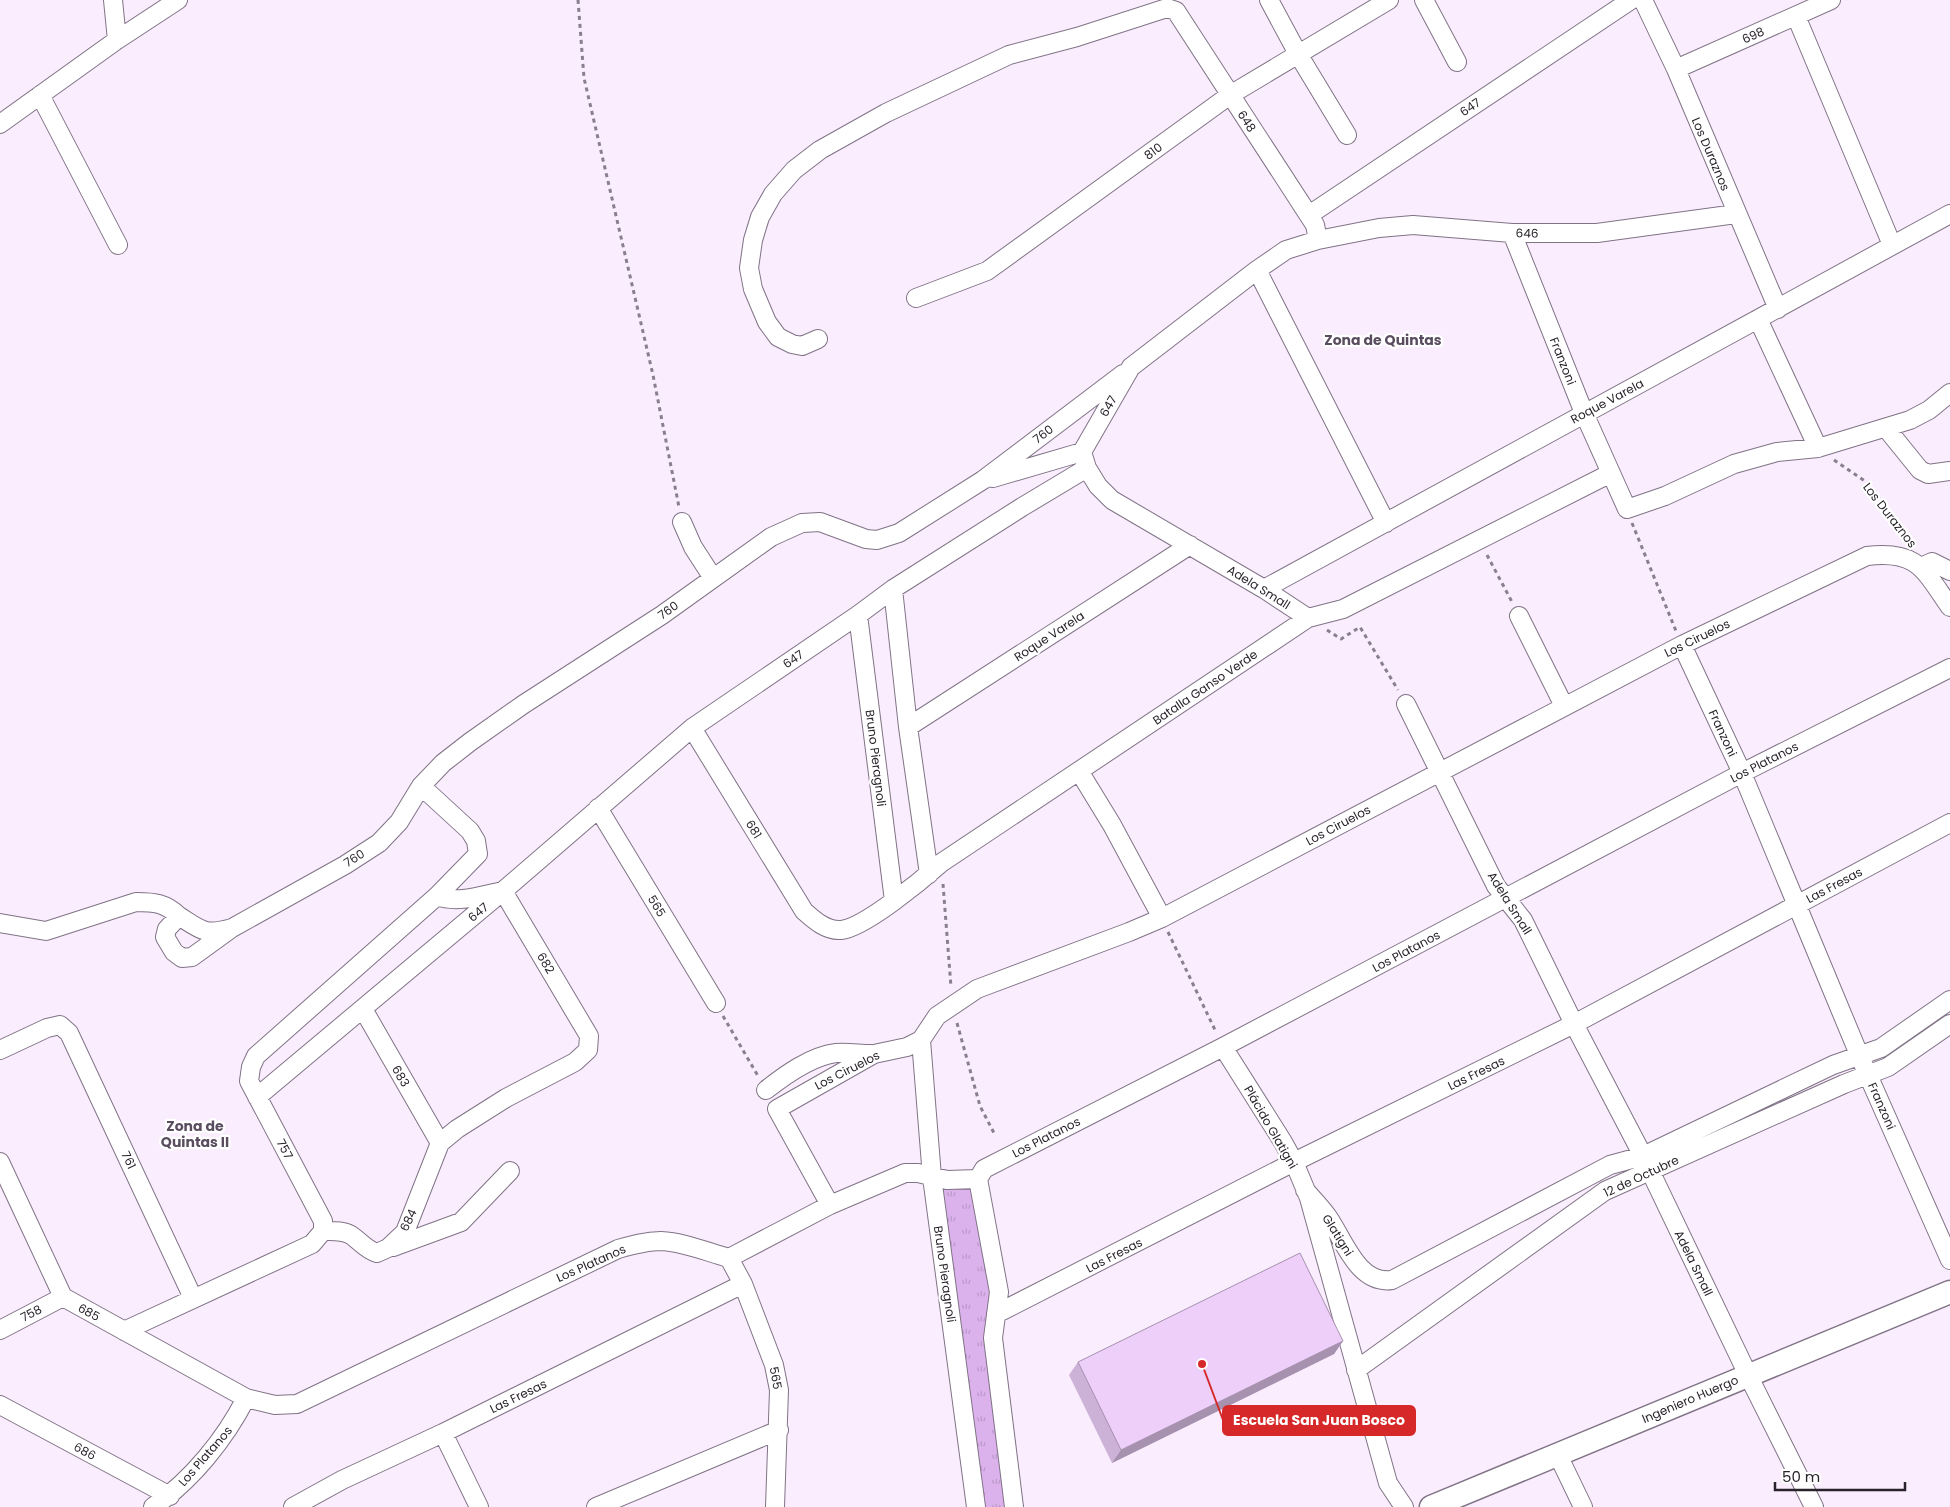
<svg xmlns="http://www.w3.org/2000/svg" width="1950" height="1507" font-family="Poppins,sans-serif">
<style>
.grass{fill:url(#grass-tufts)}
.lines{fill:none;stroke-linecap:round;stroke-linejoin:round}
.minor-casing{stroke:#807386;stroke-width:20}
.major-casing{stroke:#807386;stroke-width:25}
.path{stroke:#88808c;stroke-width:3;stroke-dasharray:4 4;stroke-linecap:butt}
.minor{stroke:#fff;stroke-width:18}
.major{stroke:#fff;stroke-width:22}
.wall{fill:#ccb2d6}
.shaded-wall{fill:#a691ae}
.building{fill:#edcff9;stroke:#a691ae}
.labels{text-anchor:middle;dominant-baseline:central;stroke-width:4.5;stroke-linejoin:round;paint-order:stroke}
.street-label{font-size:12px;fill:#28232a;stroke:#fff}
.neighbourhood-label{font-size:14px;font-weight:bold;fill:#594d5f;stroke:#fff}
.leader{fill:none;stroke:#d62828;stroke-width:2}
.callout-dot{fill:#d62828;stroke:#fff;stroke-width:2}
.callout{fill:#d62828;stroke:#d62828;stroke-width:2}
.callout-label{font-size:14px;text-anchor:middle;font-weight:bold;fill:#fff}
</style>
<defs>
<pattern id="grass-tufts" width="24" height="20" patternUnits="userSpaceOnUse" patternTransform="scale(1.25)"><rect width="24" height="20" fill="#dbb2ec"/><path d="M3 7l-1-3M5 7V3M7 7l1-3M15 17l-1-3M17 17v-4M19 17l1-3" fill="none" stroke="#bc99cb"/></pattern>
</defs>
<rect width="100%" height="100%" fill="#f9edfe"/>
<path class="grass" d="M 932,1177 L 978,1179 L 999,1292 L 993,1338 L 1014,1507 L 976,1507 Z"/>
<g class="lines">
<g class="minor-casing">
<path id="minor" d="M 113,0 L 117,40
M 1269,0 L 1298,54 L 1347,135
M 1424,0 L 1457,62
M 1643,0 L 1676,69 L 1778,309
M 1796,16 L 1892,245
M 1676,69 L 1831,0
M 40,95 L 118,245
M 0,124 L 117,40 L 178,0
M 1309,215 L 1631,0
M 1512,233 L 1584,413 L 1627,509 L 1665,496 L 1734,464 L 1777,452 L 1818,448 L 1910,420 L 1929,410 L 1950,393
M 1257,270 L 1386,523
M 916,298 L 987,271 L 1230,95 L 1389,0
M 1758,319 L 1818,448
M 818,339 L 802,346 L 792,344 L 778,337 L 767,322 L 753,289 L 749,268 L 753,240 L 760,217 L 773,194 L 794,170 L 820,150 L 886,113 L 1009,55 L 1077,37 L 1167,8 L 1176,11 L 1315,225 L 1318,240
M 1886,428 L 1920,470 L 1928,474 L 1950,471
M 1087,468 L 1098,486 L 1112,500 L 1264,589 L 1308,618
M 993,478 L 1082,452
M 682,522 L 693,547 L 713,578
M 1921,567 L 1932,562 L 1950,571
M 893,589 L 908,727 L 929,874
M 1264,589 L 1950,214
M 858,615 L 894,901
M 1519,616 L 1564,706
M 1682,645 L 1742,773 L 1860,1057 L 1950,1260
M 1406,704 L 1496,886 L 1523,920 L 1574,1024 L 1643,1156 L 1748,1375 L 1814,1507
M 908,727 L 1190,545
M 692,728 L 804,911 C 814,920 826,931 841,930 C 864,928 922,880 941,863 L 1308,618 L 1343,609 L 1611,473
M 1079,771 L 1112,825 L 1162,918
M 598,808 L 716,1003
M 0,923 L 46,931 L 136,902 C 155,902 165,903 179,916
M 232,928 L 192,957 L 182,958 L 174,952 L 165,937 L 167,929 L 179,916 C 201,930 205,936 232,928 L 345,865 L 379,843 L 399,822 L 421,786 L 443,763 L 470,742 L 524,704 L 662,615 L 771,537 L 802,523 L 820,522 L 866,539 L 877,540 L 899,533 L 983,480 L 1123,374
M 363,1009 L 440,1143
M 921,1040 L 932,1177 L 976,1507
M 1223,1047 L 1283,1142 L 1294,1162 L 1309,1198 L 1388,1483 L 1404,1507
M 0,1050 L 47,1028 L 60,1025 L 69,1033 L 193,1298
M 766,1090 C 785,1075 811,1056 836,1053 C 847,1052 860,1054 871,1054
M 257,1097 L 503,891 L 692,728 L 858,615 L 893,589 L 1022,507 L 1087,468 L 1082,452 L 1131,367 L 1257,270 L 1286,250 L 1318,240 L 1379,228 L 1413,225 L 1512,233 L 1597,233 L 1736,214
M 0,1162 L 63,1297 L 246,1398 L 275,1405 L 297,1404 L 618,1249 C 632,1245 646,1241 661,1241 C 684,1242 707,1252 729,1258 L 830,1205 L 905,1173 L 918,1173 L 947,1180 L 978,1179
M 978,1179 L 984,1169 L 1223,1047 L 1742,773 L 1950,668
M 978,1179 L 999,1292 L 993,1338 L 1014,1507
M 1305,1190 C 1313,1199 1321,1207 1328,1217 C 1344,1240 1358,1285 1392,1280 L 1610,1165 L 1643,1156 L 1833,1065 L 1881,1048 L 1950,1000
M 830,1205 L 777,1109 L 874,1054 L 907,1047 L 921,1040 L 937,1016 L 977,989 L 1129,932 L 1162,918 L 1682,645 L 1867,556 C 1918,550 1924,570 1950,607
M 323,1231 L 323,1221 L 249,1081 L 251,1067 L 256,1056 L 437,896 L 478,854 L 476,841 L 470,831 L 421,786
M 393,1247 L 461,1222 L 510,1171
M 729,1258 L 743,1284 L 774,1365 L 779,1390 L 775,1507
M 996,1314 L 1294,1162 L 1574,1024 L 1950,823
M 0,1330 L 63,1297
M 124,1331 L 312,1244 L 323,1231 C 332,1231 343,1230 351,1235 C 360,1241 366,1250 377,1253 L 388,1248 L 405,1232 L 440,1143 L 457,1129 L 506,1098 L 575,1062 L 588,1050 L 589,1036 L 503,891 C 482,895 458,904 437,896
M 1356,1370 L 1605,1191 L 1844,1084 L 1888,1067 L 1950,1024
M 0,1405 L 170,1496
M 443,1433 L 479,1507
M 1558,1455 L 1583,1507
M 153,1507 C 192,1480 225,1439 246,1398
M 293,1507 L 342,1480 L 443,1433 L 743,1284
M 596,1507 L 779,1430"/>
</g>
<g class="major-casing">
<path id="major" d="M 1431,1507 L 1950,1292"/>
</g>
<path class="path" d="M 578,0 L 584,78 L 653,375 L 679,507
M 1834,460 L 1869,484 L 1911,542
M 1632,523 L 1676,631
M 1487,555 L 1512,602
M 1327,630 L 1341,639 L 1360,627 L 1398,690
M 943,884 L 951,987
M 1168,932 L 1216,1032
M 723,1016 L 758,1076
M 957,1023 L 980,1106 L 995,1135"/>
<use href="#minor" class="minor"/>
<use href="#major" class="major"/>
</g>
<path class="wall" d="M 1343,1341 L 1334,1354 L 1112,1463 L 1069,1375 L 1078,1362 Z"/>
<path class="shaded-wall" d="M 1343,1341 L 1334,1354 L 1112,1463 L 1121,1450 Z"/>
<path class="building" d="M 1300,1253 L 1343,1341 L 1121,1450 L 1078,1362 Z"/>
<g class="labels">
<g class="street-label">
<text transform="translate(1753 35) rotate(-24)">698</text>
<text transform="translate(1470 107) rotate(-34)">647</text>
<text transform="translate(1247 121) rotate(57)">648</text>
<text transform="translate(1153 151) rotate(-36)">810</text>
<text transform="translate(1711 154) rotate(67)">Los Duraznos</text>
<text transform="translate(1527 233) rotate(1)">646</text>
<text transform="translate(1563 361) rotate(68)">Franzoni</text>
<text transform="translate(1607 401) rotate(-28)">Roque Varela</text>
<text transform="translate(1108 406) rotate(-60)">647</text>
<text transform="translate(1043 434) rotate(-37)">760</text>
<text transform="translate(1890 515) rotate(52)">Los Duraznos</text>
<text transform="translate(1259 587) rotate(32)">Adela Small</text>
<text transform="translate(668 610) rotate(-35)">760</text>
<text transform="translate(1049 636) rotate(-33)">Roque Varela</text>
<text transform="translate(1697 638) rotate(-26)">Los Ciruelos</text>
<text transform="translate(793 659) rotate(-34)">647</text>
<text transform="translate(1205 687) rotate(-34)">Batalla Ganso Verde</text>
<text transform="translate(1723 733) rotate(65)">Franzoni</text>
<text transform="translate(876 758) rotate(83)">Bruno Pieragnoli</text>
<text transform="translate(1764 762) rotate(-27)">Los Platanos</text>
<text transform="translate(1338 825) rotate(-28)">Los Ciruelos</text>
<text transform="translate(754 829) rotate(59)">681</text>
<text transform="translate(354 858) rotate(-32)">760</text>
<text transform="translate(1834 885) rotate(-28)">Las Fresas</text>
<text transform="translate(1510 903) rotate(58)">Adela Small</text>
<text transform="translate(657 906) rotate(59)">565</text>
<text transform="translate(478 912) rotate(-40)">647</text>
<text transform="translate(1406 951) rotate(-28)">Los Platanos</text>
<text transform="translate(546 963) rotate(59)">682</text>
<text transform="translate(847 1070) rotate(-27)">Los Ciruelos</text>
<text transform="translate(1476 1073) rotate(-26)">Las Fresas</text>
<text transform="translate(401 1076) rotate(60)">683</text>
<text transform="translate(1882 1106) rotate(66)">Franzoni</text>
<text transform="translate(1271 1127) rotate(60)">Plácido Glatigni</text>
<text transform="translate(1046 1137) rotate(-27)">Los Platanos</text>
<text transform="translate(285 1149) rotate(62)">757</text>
<text transform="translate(129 1160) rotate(65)">761</text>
<text transform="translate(1641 1176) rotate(-25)">12 de Octubre</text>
<text transform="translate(408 1220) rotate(-65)">684</text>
<text transform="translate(1338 1235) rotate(58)">Glatigni</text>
<text transform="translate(1114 1255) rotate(-27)">Las Fresas</text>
<text transform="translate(591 1263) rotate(-24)">Los Platanos</text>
<text transform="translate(1694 1263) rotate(64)">Adela Small</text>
<text transform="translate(945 1274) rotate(82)">Bruno Pieragnoli</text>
<text transform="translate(89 1312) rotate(29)">685</text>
<text transform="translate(31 1313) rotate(-27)">758</text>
<text transform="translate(776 1378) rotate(80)">565</text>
<text transform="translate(518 1396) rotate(-26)">Las Fresas</text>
<text transform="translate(1690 1399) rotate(-23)">Ingeniero Huergo</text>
<text transform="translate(85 1451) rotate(28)">686</text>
<text transform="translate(205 1456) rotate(-49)">Los Platanos</text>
</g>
<g class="neighbourhood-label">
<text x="1383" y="340">Zona de Quintas</text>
<text x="195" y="1126">Zona de<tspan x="195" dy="16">Quintas II</tspan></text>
</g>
</g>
<path class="leader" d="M1202 1364L1223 1420"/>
<circle class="callout-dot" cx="1202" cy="1364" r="5"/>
<rect class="callout" x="1223" y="1406" width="192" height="29" rx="5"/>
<g class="callout-label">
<text x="1319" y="1425">Escuela San Juan Bosco</text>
</g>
<path d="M1775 1482v8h130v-8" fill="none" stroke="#28232a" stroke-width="2.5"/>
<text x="1782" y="1482" font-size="15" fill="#28232a" stroke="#ffffff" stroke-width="4" paint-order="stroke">50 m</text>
</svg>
